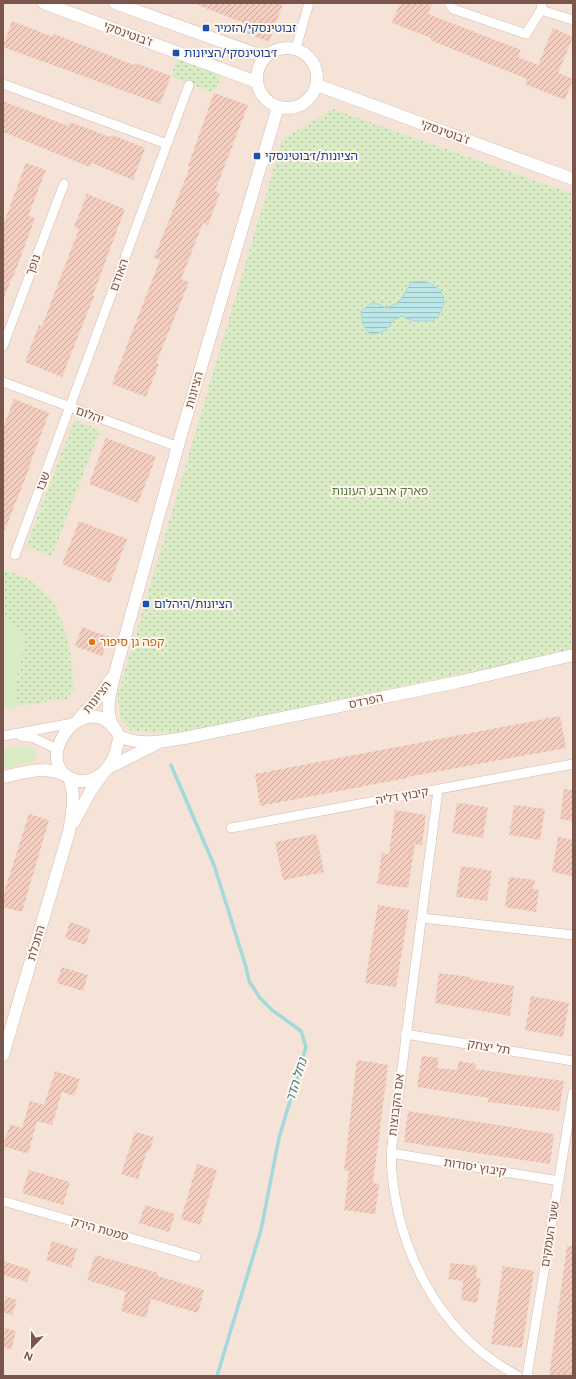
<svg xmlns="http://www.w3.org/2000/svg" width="576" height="1379" font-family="Figtree,'Noto Sans Hebrew',sans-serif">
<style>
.residential{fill:#f5e3d7}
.grass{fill:#daecc6}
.park{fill:url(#park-dots)}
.water{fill:url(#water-rules);stroke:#a2d9da}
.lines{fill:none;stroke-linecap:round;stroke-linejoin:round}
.stream{stroke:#a2d9da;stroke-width:3.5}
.building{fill:url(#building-hatch)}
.minor-casing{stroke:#d3bbb0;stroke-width:10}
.tertiary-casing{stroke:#d3bbb0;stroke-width:13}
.minor{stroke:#fff;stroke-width:9}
.tertiary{stroke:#fff;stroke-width:12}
.transit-dot{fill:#1a4fb4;stroke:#fff7f0;stroke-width:1.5}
.food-dot{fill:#e8710a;stroke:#fff7f0;stroke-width:1.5}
.labels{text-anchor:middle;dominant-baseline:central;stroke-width:4;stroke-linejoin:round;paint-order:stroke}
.transit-label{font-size:12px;fill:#164399;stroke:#fff7f0;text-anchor:start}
.street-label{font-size:12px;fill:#79554b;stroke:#fff7f0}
.park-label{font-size:12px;fill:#587940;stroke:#fff7f0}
.food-label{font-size:12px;fill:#c56008;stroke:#fff7f0;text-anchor:start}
.water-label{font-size:13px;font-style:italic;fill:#3d7c7e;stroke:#fff7f0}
</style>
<defs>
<pattern id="park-dots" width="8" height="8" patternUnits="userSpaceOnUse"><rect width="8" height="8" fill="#daecc6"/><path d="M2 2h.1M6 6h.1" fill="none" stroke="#b6c2a3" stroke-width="1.8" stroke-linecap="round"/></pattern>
<pattern id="water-rules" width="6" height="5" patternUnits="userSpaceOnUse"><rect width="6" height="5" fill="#bce7e8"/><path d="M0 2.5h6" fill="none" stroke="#9ebebe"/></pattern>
<pattern id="building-hatch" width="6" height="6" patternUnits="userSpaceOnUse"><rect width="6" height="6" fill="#f3cdbf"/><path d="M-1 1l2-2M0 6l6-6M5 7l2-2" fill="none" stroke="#caa99d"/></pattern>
</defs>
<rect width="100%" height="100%" fill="#fdf2e9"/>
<path class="residential" d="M 3,3 L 573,3 L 573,1376 L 3,1376 Z"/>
<path class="grass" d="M 3,616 L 25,641 L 15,687 L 18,706 L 3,709 Z
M 3,747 L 35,748 L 37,755 L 33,762 L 3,768 Z"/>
<path class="park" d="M 178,57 L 222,74 L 214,93 L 171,76 Z
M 333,109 L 573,194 L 573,650 L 181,733 L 131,731 L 121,720 L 117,697 L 282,140 Z
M 74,420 L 100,430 L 52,556 L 26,546 Z
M 3,569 L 33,581 L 55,603 L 69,643 L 74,689 L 67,699 L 18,706 L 15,687 L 25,641 L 3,616 Z"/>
<path class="water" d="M 424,281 C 446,288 451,305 433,321 L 413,321 L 402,316 L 393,320 C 388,330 381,334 370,334 C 363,327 361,321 361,311 L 373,302 L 386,308 L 398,303 L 412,282 Z"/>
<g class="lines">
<path class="stream" d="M 171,765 L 214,865 L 246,967 L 249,981 L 260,998 L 272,1010 L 301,1031 L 306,1047 L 279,1138 L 261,1230 L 217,1376"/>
</g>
<path class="building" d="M 193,3 L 283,3 L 269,42 L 241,31 L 244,23 Z
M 400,3 L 432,3 L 428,14 L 521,50 L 518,57 L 538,65 L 553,28 L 573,37 L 558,73 L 573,79 L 565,100 L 525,84 L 527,79 L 430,40 L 431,38 L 392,23 Z
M 12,21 L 53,37 L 54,34 L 134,65 L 135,63 L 171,76 L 160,104 L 3,47 Z
M 214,93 L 248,105 L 215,191 L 220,193 L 208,225 L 203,223 L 181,279 L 189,282 L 156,363 L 159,364 L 146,397 L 112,384 L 160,260 L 154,258 L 190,167 L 188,166 Z
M 3,101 L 68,126 L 70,122 L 110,137 L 112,135 L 145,148 L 133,180 L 92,163 L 90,167 L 3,132 Z
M 26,163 L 46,170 L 28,216 L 35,218 L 14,275 L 13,275 L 4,298 L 3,225 Z
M 87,194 L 125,209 L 93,295 L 94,296 L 62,377 L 25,362 L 39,325 L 42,326 L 79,229 L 74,227 Z
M 14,399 L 49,413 L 30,464 L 31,464 L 4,532 L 3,428 Z
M 106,438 L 156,457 L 138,503 L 89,484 Z
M 79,521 L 127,539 L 110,583 L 62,564 Z
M 82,627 L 109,637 L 102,656 L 75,646 Z
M 560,716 L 566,748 L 407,777 L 407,778 L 260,806 L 255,774 Z
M 564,789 L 573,790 L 573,821 L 560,819 Z
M 457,803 L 488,807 L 483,838 L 452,833 Z
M 514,805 L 545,809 L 540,840 L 509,835 Z
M 395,810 L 426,815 L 422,845 L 415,844 L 408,888 L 377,884 L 382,853 L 389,854 Z
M 29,814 L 49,820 L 22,912 L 3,907 L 3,896 Z
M 316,834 L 324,872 L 283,880 L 275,842 Z
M 558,837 L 573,840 L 573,876 L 552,872 Z
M 461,866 L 492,871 L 487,901 L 456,897 Z
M 509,877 L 535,880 L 533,889 L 539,890 L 536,912 L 505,907 Z
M 378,905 L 409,910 L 396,987 L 365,983 Z
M 70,922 L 90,929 L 86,945 L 65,938 Z
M 62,967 L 88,975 L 83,991 L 57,983 Z
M 439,973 L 470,977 L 470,979 L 514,986 L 510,1016 L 435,1003 Z
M 531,996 L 569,1003 L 563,1037 L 525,1030 Z
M 422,1056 L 439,1058 L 437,1068 L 457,1070 L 459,1061 L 476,1064 L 475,1069 L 564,1081 L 559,1111 L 488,1102 L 489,1098 L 417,1087 Z
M 357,1060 L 388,1065 L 373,1183 L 379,1184 L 375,1214 L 344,1210 L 349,1171 L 344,1170 Z
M 55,1071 L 80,1079 L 74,1096 L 62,1092 L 52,1125 L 37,1121 L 28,1154 L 3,1146 L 10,1124 L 22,1128 L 30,1101 L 44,1105 Z
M 408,1111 L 554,1134 L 550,1164 L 404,1142 Z
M 135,1132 L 154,1137 L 149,1152 L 147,1151 L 138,1179 L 121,1174 Z
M 197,1164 L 217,1170 L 200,1225 L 181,1219 Z
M 29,1170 L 70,1182 L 63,1205 L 22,1193 Z
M 145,1205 L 175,1214 L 169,1232 L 139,1223 Z
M 52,1241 L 77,1249 L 71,1268 L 46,1260 Z
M 567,1246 L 573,1246 L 573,1376 L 549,1376 Z
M 95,1255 L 158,1273 L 158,1276 L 204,1290 L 198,1313 L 151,1299 L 146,1318 L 121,1311 L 126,1292 L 87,1280 Z
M 3,1261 L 31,1270 L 27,1282 L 3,1275 Z
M 451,1263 L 477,1266 L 476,1278 L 481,1279 L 477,1303 L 461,1300 L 463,1281 L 448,1279 Z
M 503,1266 L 534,1271 L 522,1348 L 491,1344 Z
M 6,1296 L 17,1300 L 12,1315 L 3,1312 Z
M 5,1328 L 16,1331 L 11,1350 L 3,1347 Z"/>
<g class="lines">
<g class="minor-casing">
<path id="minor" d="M 449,3 L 453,9 L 526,34 L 541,10
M 542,3 L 541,10 L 573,20
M 296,48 L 309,3
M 3,84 L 167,144 L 15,555
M 167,144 L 189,85
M 3,346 L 64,184
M 3,382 L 178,447
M 3,736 L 73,723
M 21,736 L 34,738 L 57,749
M 438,790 L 391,1153 C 393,1243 436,1333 518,1376
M 231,828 L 573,764
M 422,918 L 573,935
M 405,1034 L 573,1061
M 391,1153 L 559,1181
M 3,1201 L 196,1257
M 527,1376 L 573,1093"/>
</g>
<g class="tertiary-casing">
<path id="tertiary" d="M 44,3 L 257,82
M 115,3 L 265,57
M257 78a30 30 0 1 1 60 0a30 30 0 1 1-60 0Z
M 317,85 L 573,179
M 79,719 L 96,700 L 111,679
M 113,726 C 104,711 111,689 115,673 L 181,435 L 278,107
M 119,736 C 139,746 162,742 184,738 L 458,682 L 573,655
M 108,768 L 156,744
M 3,777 C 22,773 46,765 64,775
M 74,822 L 90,792 L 114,758 L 119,739 C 119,732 113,726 108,722 C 77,698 35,760 70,778 C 81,784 92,781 102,774
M 3,1055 L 69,832 C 72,814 76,795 69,778"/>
</g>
<use href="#minor" class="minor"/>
<use href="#tertiary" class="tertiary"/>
</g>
<g class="transit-dot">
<rect x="202" y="24" width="8" height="8" rx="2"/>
<rect x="172" y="49" width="8" height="8" rx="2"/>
<rect x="253" y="152" width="8" height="8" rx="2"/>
<rect x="142" y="600" width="8" height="8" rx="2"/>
</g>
<circle class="food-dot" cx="92" cy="642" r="4"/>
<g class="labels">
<g class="transit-label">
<text x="214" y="28">זבוטינסקי/הזמיר</text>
<text x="184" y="53">ז׳בוטינסקי/הציונות</text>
<text x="265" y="156">הציונות/ז׳בוטינסקי</text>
<text x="154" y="604">הציונות/היהלום</text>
</g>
<g class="street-label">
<text transform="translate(128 34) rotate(20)">ז'בוטינסקי</text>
<text transform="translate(445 132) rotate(20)">ז'בוטינסקי</text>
<text transform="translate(33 265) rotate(-69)">נופך</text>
<text transform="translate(119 275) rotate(-70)">האודם</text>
<text transform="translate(194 390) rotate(-74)">הציונות</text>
<text transform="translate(90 415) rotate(20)">יהלום</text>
<text transform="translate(43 481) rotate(-69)">שבו</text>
<text transform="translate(97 697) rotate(-52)">הציונות</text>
<text transform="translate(366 701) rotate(-12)">הפרדס</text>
<text transform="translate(402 796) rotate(-10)">קיבוץ דליה</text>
<text transform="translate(36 943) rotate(-74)">התכלת</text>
<text transform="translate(489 1047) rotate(9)">תל יצחק</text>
<text transform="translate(396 1105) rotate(-83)">אם הקבוצות</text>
<text transform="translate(475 1167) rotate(9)">קיבוץ יסודות</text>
<text transform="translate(100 1229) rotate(16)">סמטת הירק</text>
<text transform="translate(550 1234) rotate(-81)">שער העמקים</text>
</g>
<g class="park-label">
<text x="380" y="491">פארק ארבע העונות</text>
</g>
<g class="food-label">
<text x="100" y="642">קפה גן סיפור</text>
</g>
<g class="water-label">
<text transform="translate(296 1080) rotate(-73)">נחל הדר</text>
</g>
</g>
<rect width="576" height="1379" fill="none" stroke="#79554b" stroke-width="8"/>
<g transform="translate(32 1347) rotate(202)" stroke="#fff7f0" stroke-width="3" paint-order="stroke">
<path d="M0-3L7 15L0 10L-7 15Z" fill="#79554b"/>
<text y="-6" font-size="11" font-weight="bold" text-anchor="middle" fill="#79554b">N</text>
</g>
</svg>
